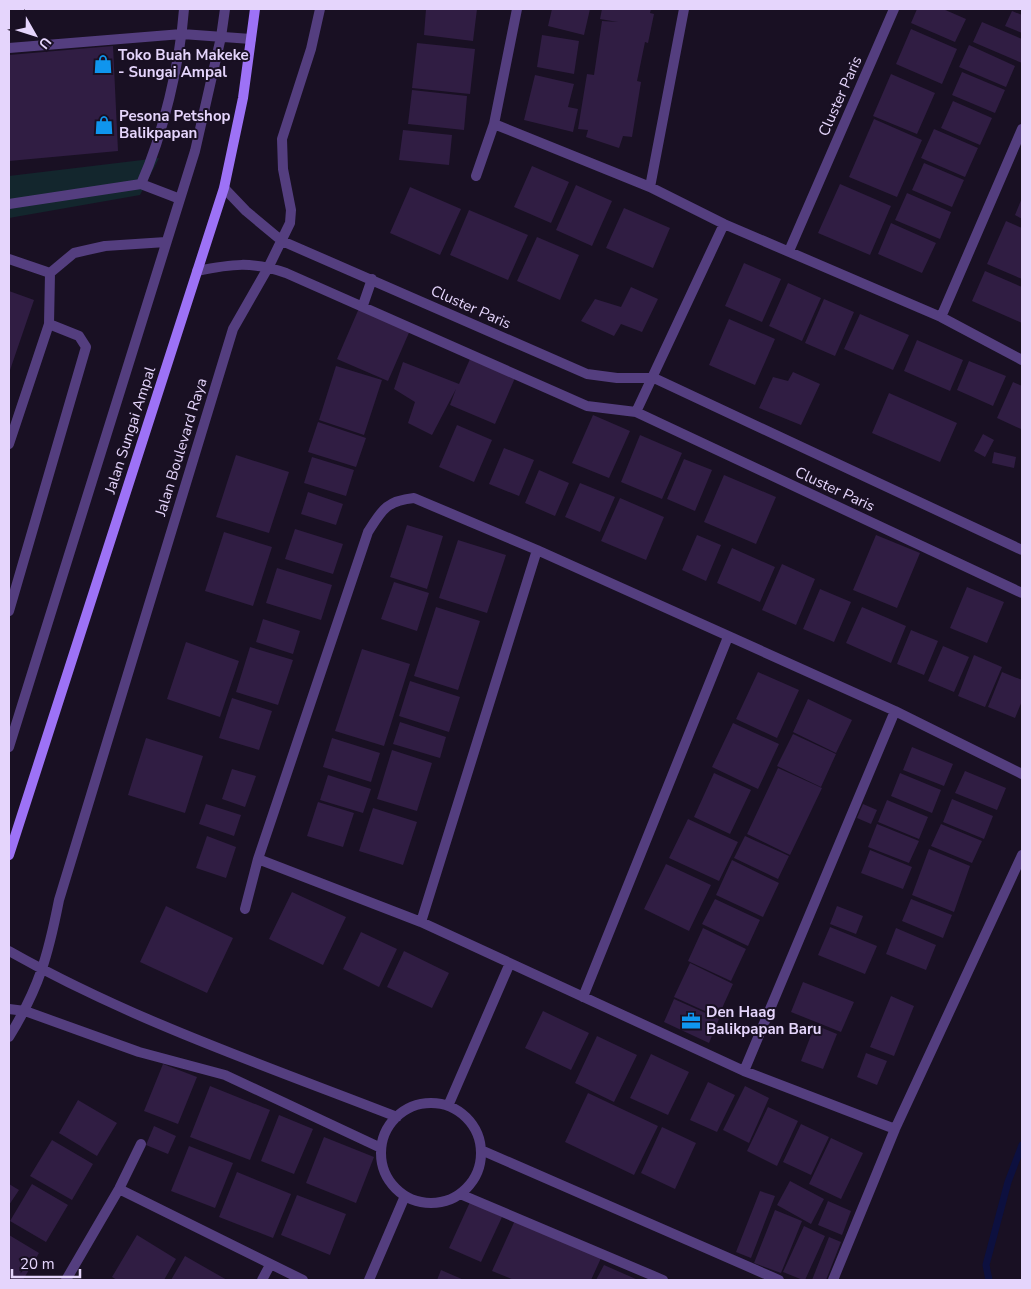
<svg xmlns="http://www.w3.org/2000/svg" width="1031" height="1289" font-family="'Nunito Sans',sans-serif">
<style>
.green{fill:#13262d}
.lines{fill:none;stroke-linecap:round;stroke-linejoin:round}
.stream{stroke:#0d103f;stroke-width:7}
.building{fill:#301d43}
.lane{stroke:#543e7f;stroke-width:10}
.street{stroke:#543e7f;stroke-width:10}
.secondary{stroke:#9d72f6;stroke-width:10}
.labels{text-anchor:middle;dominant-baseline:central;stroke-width:4;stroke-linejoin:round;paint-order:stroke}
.poi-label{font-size:15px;font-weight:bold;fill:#e5d5fc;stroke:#191023;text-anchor:start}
.street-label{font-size:15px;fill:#e5d5fc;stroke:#191023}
</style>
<rect width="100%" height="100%" fill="#191023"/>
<path class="green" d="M 159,158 L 140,195 L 9,218 L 9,176 Z"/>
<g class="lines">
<path class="stream" d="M 989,1280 L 986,1265 L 1008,1182 L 1022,1145"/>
</g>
<path class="building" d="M 426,9 L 477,9 L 473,41 L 424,35 Z
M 552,9 L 590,9 L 584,35 L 548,26 Z
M 602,9 L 651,9 L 650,13 L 654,14 L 648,43 L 645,42 L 637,81 L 641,82 L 632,137 L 623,136 L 619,148 L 586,137 L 588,130 L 578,129 L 587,74 L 594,75 L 602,21 L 618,22 L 600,19 Z
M 917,9 L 943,9 L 966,19 L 955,42 L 911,23 Z
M 1012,11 L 1022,15 L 1022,33 L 1005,26 Z
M 982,22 L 1022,39 L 1022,63 L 973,42 Z
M 911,29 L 957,49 L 942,84 L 896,64 Z
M 542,35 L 579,41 L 574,74 L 537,67 Z
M 417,43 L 475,49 L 470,94 L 412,88 Z
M 969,45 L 1015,66 L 1006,87 L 959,67 Z
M 113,46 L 118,151 L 9,161 L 9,55 Z
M 962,72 L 1005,90 L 995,113 L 952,95 Z
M 891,74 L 935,93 L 917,134 L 873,116 Z
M 535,75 L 574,84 L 568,107 L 578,109 L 573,132 L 524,120 Z
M 412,90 L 467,96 L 464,130 L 408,124 Z
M 953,101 L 992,118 L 980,145 L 941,128 Z
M 874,119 L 922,140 L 897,197 L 849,177 Z
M 934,129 L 978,148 L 965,177 L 921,158 Z
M 403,130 L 452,135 L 449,165 L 399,160 Z
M 924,163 L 964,180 L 952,207 L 912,190 Z
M 532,166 L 569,182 L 551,223 L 514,207 Z
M 840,184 L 891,206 L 870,255 L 818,233 Z
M 576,185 L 612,201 L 592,246 L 556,230 Z
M 410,187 L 461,209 L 440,255 L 390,233 Z
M 907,193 L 951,212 L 940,239 L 895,220 Z
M 1022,198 L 1022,219 L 1015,215 Z
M 624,208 L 670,228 L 653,268 L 606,248 Z
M 469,210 L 528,235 L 508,280 L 450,255 Z
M 1006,221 L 1022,228 L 1022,279 L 987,264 Z
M 891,223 L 936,243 L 922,273 L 878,254 Z
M 537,237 L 579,255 L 560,300 L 517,281 Z
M 744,263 L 781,279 L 762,322 L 725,306 Z
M 985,271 L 1022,287 L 1022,323 L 972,301 Z
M 788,283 L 821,298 L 802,341 L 769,326 Z
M 631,287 L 658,299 L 642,332 L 621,324 L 614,336 L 581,321 L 595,299 L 621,307 Z
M 9,291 L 34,300 L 9,373 Z
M 824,299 L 854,312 L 835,356 L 805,343 Z
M 360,306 L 411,328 L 388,381 L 337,359 Z
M 860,314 L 909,335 L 893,370 L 844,349 Z
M 729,319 L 775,339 L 755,385 L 709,365 Z
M 917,340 L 963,360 L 950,391 L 904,371 Z
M 470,359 L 515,378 L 495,424 L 450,405 L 456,389 L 432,435 L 408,423 L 415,402 L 394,389 L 403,362 L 459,384 Z
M 969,361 L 1006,376 L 993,406 L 957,390 Z
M 336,366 L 382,380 L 364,435 L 319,420 Z
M 793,372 L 820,384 L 801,425 L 759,408 L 773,377 L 788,381 Z
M 1013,382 L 1022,386 L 1021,429 L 997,418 Z
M 889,393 L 957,423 L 940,462 L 872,433 Z
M 593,415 L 630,431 L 609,478 L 572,463 Z
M 318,422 L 366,438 L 356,467 L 308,452 Z
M 457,425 L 492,440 L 474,482 L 439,467 Z
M 983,434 L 994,440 L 985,457 L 974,451 Z
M 640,435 L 682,453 L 662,499 L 621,482 Z
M 504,448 L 534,460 L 519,496 L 489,484 Z
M 994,452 L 1016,457 L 1014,468 L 992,463 Z
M 236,455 L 289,472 L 269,533 L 216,517 Z
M 312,457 L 354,470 L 346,496 L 304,483 Z
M 684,459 L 712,470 L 695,511 L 667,499 Z
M 539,470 L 569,483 L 555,516 L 525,503 Z
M 724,475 L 776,497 L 756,544 L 704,522 Z
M 580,483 L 615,497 L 600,532 L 565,517 Z
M 308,492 L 343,504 L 336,525 L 301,514 Z
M 620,498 L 664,517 L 646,560 L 601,541 Z
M 407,525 L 443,536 L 427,589 L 390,577 Z
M 295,529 L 343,544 L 333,574 L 285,559 Z
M 224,532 L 272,547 L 253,606 L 205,591 Z
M 697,535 L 721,545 L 706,581 L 682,570 Z
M 876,535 L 920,553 L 897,608 L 853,590 Z
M 458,540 L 506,555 L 487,613 L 439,598 Z
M 732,548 L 775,567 L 760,602 L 717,583 Z
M 782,564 L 815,579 L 796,625 L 762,610 Z
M 277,568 L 332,585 L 321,620 L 266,603 Z
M 394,582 L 429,593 L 417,631 L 381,619 Z
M 967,587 L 1004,602 L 987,643 L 950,628 Z
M 820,589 L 851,602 L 834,642 L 803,629 Z
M 436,607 L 480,621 L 458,690 L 414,676 Z
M 862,607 L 906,626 L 891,663 L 846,643 Z
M 263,619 L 300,631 L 293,654 L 256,642 Z
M 911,630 L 938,641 L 924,675 L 897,664 Z
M 186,642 L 239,661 L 220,717 L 167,699 Z
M 943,646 L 969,657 L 954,692 L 928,681 Z
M 250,647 L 293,660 L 278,705 L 236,692 Z
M 362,649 L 410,664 L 384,746 L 335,731 Z
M 974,655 L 1002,667 L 985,707 L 958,696 Z
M 758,672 L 799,690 L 777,738 L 736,719 Z
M 1002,672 L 1022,680 L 1022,701 L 1015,718 L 988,707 Z
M 410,681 L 460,697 L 449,732 L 399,716 Z
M 232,698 L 272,711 L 259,750 L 219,738 Z
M 808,699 L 852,720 L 836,753 L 793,732 Z
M 400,722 L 446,737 L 440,758 L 393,744 Z
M 733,723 L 779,744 L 758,789 L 712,767 Z
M 793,734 L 836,754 L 821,787 L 777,766 Z
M 146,738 L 203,756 L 185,813 L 128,795 Z
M 332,738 L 380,753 L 371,782 L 323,767 Z
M 912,747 L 953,764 L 944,786 L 903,770 Z
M 392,750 L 432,763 L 417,811 L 377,799 Z
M 778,768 L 822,788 L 790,855 L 747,834 Z
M 232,769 L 256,776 L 245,807 L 222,799 Z
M 965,771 L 1006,788 L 997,810 L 955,793 Z
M 714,773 L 751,790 L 730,834 L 694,817 Z
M 900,773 L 941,790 L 932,813 L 891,796 Z
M 328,775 L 371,789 L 363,813 L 320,800 Z
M 952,799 L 993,816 L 984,839 L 943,822 Z
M 887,800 L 928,817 L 919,839 L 878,822 Z
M 318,802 L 354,813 L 343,847 L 307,836 Z
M 206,804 L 241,815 L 234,836 L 199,824 Z
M 863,804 L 877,810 L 871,824 L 857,818 Z
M 373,808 L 417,822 L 403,865 L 359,851 Z
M 688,819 L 738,842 L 719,881 L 669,858 Z
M 877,824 L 919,841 L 909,863 L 868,847 Z
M 941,824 L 982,841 L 972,863 L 931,846 Z
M 207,836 L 236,847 L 226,878 L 196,868 Z
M 745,836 L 789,856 L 778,879 L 734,858 Z
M 929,849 L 970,866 L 954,912 L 912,895 Z
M 870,850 L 912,867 L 903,889 L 861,873 Z
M 732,860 L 779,883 L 763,917 L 716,895 Z
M 666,864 L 711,885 L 689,931 L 644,909 Z
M 292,892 L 346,917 L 323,965 L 269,939 Z
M 715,899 L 760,920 L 748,946 L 702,924 Z
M 911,899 L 952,915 L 943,938 L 902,921 Z
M 166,906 L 233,938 L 207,993 L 140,962 Z
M 837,906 L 863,916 L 856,934 L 830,924 Z
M 830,927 L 877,946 L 865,974 L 818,955 Z
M 703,928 L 746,949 L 731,981 L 688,961 Z
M 896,928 L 936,945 L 926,970 L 886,954 Z
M 361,932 L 397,949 L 379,987 L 343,969 Z
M 404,951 L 449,973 L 432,1008 L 387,987 Z
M 690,963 L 733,984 L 718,1017 L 674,997 Z
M 803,982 L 854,1002 L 841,1032 L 791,1012 Z
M 891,996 L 914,1006 L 894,1056 L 870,1047 Z
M 674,999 L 719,1019 L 709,1043 L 664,1022 Z
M 543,1011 L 589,1033 L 571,1070 L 525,1048 Z
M 815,1025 L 837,1034 L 823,1069 L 801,1061 Z
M 597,1036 L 637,1055 L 614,1102 L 575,1083 Z
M 866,1053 L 887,1061 L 877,1085 L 857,1077 Z
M 651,1054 L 689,1072 L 668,1115 L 630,1098 Z
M 163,1064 L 197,1077 L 178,1124 L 144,1111 Z
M 708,1082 L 735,1095 L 717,1132 L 690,1120 Z
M 210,1086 L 270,1110 L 250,1160 L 190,1137 Z
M 745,1086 L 769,1098 L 749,1143 L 723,1130 Z
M 588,1093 L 658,1126 L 634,1175 L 565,1142 Z
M 78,1100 L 117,1123 L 97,1156 L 59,1133 Z
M 768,1107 L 798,1121 L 777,1166 L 747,1151 Z
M 279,1115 L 313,1129 L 294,1174 L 261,1161 Z
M 801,1124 L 829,1137 L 811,1175 L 783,1162 Z
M 154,1126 L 176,1136 L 168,1154 L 146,1145 Z
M 662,1127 L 696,1143 L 675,1189 L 641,1173 Z
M 324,1137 L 374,1157 L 356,1203 L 306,1183 Z
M 831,1138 L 863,1153 L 841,1199 L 809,1184 Z
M 52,1140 L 93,1164 L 72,1200 L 30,1176 Z
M 189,1146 L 233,1163 L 215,1208 L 171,1191 Z
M 237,1172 L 291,1194 L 273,1238 L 219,1217 Z
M 790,1181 L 824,1199 L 811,1224 L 777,1205 Z
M 9,1184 L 19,1190 L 9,1205 Z
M 32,1184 L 68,1205 L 46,1242 L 10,1221 Z
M 760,1191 L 775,1196 L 751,1258 L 736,1252 Z
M 297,1195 L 346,1214 L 330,1255 L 281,1235 Z
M 828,1201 L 851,1211 L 842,1235 L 818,1225 Z
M 470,1202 L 502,1217 L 481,1262 L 449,1248 Z
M 775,1210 L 802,1221 L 781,1273 L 754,1263 Z
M 516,1218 L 602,1256 L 591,1280 L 514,1280 L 492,1271 Z
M 804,1226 L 825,1236 L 805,1280 L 803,1280 L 783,1272 Z
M 9,1235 L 39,1253 L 23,1280 L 9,1280 Z
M 137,1235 L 176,1259 L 164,1280 L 117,1280 L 112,1277 Z
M 829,1237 L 841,1242 L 826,1280 L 812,1280 Z
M 185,1256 L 227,1280 L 171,1280 Z
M 604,1265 L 638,1280 L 596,1280 Z
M 441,1270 L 464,1280 L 437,1280 Z"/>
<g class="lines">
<path class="lane" d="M 9,48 L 182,34 L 251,39
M 141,184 L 180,199
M 9,204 L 141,184 C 163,135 180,63 184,9
M 9,259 L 50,273 L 49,324 L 9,444
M 50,273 L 74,253 L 105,246 L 166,242
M 9,611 L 86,347 L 79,336 L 49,324
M 9,747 L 195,151 L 221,37 L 225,9"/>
<path class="street" d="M 494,124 L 650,187 L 724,224 L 941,317 L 1022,360
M 476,176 L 494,124 L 517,9
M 650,187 L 684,9
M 224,188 L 246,211 L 282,241 L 587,374 L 617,378 L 654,378 L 1022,550
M 789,251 L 894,9
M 197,271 C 231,264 253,261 286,273 L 587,406 L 636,412 L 1022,593
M 363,305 L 372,279
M 941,317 L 1022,129
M 636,412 L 724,224
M 258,859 L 421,922 L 744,1071 L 895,1129
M 245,909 L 258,859 L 368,532 C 382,510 386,501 414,498 L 537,550 L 895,711 L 1022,774
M 421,922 L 537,550
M 9,951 C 131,1020 266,1066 397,1117
M 583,997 L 728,637
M 9,1009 L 25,1011 L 139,1052 L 225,1075 L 381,1148
M 9,1037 C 39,988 48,956 59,900 L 233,329 L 269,266 L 290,223 L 291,210 L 283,169 L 282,139 L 311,49 L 320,9
M 744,1071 L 895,711
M381 1153a50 50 0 1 1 100 0a50 50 0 1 1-100 0Z
M 448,1106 L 510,963
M 481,1150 L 779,1280
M 119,1189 L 303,1280
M 460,1194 L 663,1280
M 66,1280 L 119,1189 L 141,1144
M 262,1280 L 270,1265
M 369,1280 L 405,1196
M 833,1280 L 895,1129 L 1022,855"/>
<path class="secondary" d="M 9,855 L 224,188 L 243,98 L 255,9"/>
</g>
<defs>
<g id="shop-bare" transform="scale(1.5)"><path d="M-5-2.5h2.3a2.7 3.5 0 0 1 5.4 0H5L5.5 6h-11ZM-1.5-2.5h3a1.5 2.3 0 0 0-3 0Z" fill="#0f95ee" stroke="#191023" stroke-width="2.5" paint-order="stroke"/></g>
<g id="office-bare" transform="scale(1.5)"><path d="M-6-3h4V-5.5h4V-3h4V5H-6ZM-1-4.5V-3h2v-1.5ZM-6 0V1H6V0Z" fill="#0f95ee" stroke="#191023" stroke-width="2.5" paint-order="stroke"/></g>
</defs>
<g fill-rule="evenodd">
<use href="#shop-bare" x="103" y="64"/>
<use href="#shop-bare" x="104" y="125"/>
<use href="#office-bare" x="691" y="1021"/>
</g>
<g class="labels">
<g class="poi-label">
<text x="118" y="55">Toko Buah Makeke<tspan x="118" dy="17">- Sungai Ampal</tspan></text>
<text x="119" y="116">Pesona Petshop<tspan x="119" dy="17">Balikpapan</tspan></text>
<text x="706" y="1012">Den Haag<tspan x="706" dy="17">Balikpapan Baru</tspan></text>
</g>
<g class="street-label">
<text transform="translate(840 96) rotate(-66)">Cluster Paris</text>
<text transform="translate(471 307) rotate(24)">Cluster Paris</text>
<text transform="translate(130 430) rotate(-72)">Jalan Sungai Ampal</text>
<text transform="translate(181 447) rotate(-73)">Jalan Boulevard Raya</text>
<text transform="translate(835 489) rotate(25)">Cluster Paris</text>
</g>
</g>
<rect width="1031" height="1289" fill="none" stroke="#e5d5fc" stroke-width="20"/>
<g transform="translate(35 35) rotate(129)" stroke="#191023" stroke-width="4" paint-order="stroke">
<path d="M0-4L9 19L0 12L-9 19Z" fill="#e5d5fc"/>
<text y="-8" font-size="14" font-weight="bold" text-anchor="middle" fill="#e5d5fc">U</text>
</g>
<path d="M12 1269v8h68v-8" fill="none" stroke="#e5d5fc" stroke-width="2.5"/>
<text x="20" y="1269" font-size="15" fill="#e5d5fc" stroke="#191023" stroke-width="4" paint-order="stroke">20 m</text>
</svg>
